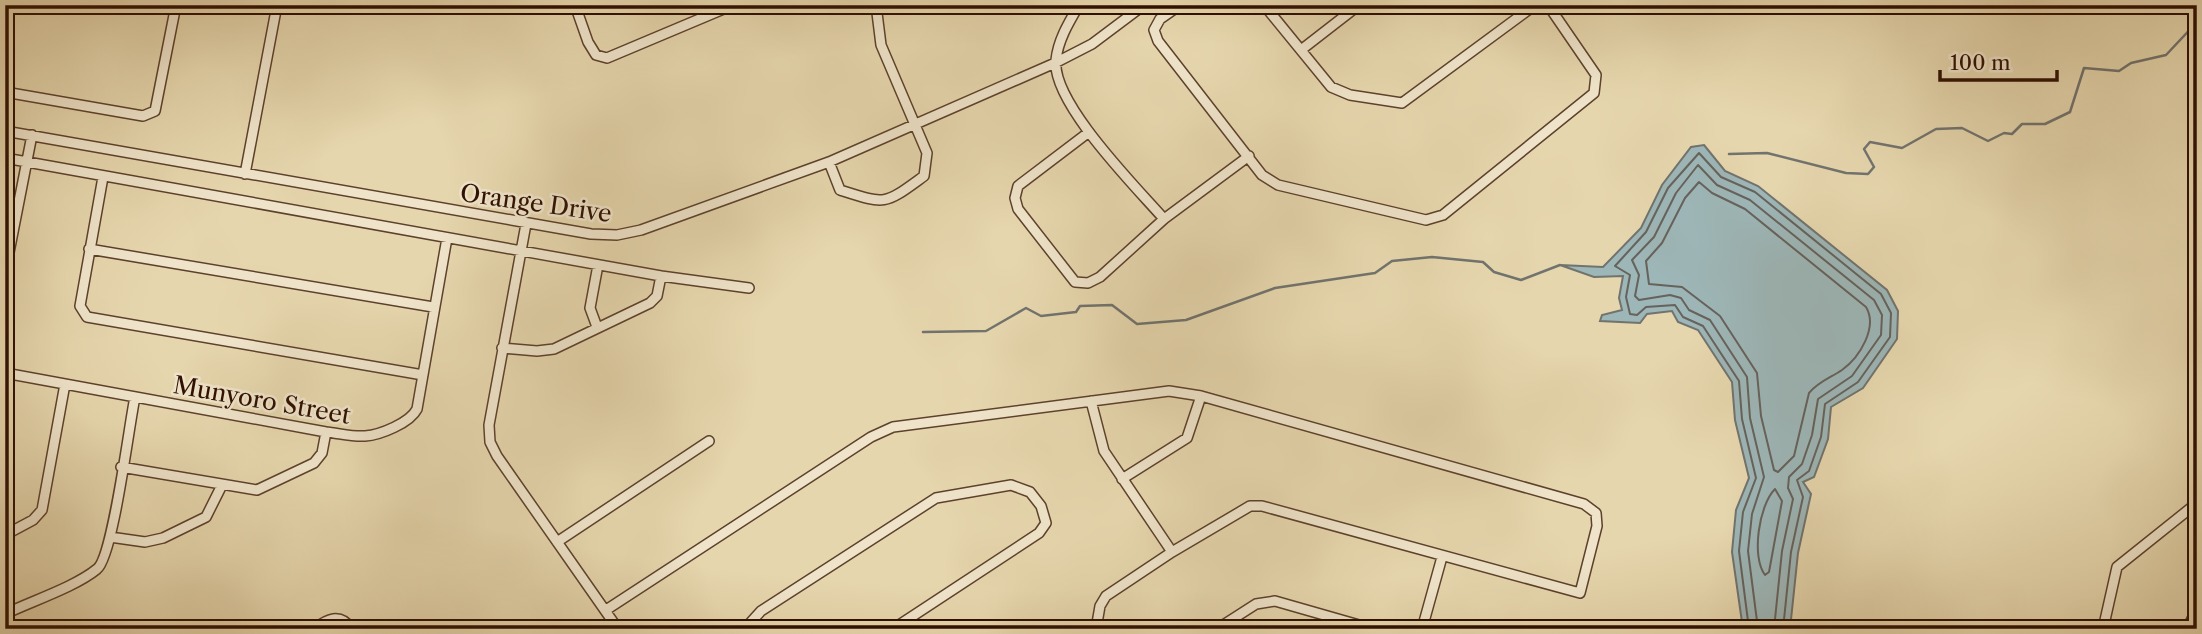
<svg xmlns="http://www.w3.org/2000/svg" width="2202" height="634" font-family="'Libre Caslon Text',serif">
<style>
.water{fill:#9db6b7;stroke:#71736e;stroke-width:2}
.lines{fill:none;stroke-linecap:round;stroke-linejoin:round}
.shore{stroke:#66625c;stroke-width:2}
.stream{stroke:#71736e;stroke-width:2.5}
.minor-casing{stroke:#5d412c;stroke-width:12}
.minor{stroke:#efe4ca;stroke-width:9}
.labels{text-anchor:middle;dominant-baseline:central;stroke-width:5;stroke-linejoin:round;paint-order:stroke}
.street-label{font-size:24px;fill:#2f0f01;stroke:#efe4ca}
</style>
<rect width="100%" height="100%" fill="#e6d6ad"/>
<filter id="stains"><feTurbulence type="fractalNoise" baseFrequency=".00286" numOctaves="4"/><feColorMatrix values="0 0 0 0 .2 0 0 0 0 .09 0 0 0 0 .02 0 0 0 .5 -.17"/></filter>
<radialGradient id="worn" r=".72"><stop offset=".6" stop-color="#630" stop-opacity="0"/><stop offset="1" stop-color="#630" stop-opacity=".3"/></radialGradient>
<path class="water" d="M 1704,145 L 1725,171 L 1758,186 L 1887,290 L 1898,311 L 1897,339 L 1863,388 L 1831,407 L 1828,439 L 1814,477 L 1803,482 L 1811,494 L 1798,553 L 1790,629 L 1743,629 L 1732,552 L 1736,510 L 1749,478 L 1735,420 L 1732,382 L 1698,330 L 1678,322 L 1672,311 L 1647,314 L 1640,323 L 1600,321 L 1602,315 L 1622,310 L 1619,298 L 1623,276 L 1594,277 L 1560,265 L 1603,267 L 1641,228 L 1662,185 L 1691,147 Z"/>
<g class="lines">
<path class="shore" d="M 1699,182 L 1712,193 L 1745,209 L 1866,307 C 1878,327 1860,357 1842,370 C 1830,378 1818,382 1809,393 L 1794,456 L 1778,472 L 1774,470 L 1761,416 L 1757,373 L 1720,316 L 1682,287 L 1649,284 L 1646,261 L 1662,243 L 1685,198 Z
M 1775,489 L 1782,501 L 1769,572 L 1765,575 C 1751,557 1759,505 1775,489 Z
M 1749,629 L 1739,551 L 1743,512 L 1756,478 L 1742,419 L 1739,381 L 1703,326 L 1683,317 L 1675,305 L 1646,307 L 1637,315 L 1630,314 L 1626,297 L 1630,275 L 1615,266 L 1646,232 L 1668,188 L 1699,153 L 1721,177 L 1755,192 L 1881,294 L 1891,313 L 1890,337 L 1858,382 L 1825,404 L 1821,437 L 1809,471 L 1797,480 L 1803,497 L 1791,552 L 1783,629
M 1758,629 L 1748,551 L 1752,514 L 1764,477 L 1750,418 L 1747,377 L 1710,320 L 1689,310 L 1681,298 L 1670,295 L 1639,300 L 1635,296 L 1639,275 L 1632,260 L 1654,237 L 1676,193 L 1698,165 L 1717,185 L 1750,200 L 1874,300 L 1882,315 L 1881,335 L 1852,376 L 1818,399 L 1812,435 L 1802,464 L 1789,477 L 1788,488 L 1793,499 L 1782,551 L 1774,629"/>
<path class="stream" d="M 1729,154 L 1767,153 L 1846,173 L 1868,174 L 1874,167 L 1864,149 L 1870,142 L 1902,148 L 1936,129 L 1962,128 L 1988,141 L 2004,133 L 2012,134 L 2022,124 L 2045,124 L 2070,112 L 2084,68 L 2119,71 L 2131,63 L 2166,55 L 2197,22
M 923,332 L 986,331 L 1026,308 L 1041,316 L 1076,312 L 1080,306 L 1112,305 L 1137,324 L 1186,320 L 1275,288 L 1375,273 L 1392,261 L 1432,257 L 1483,262 L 1494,272 L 1521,280 L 1560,265"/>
<g class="minor-casing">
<path id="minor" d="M 575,5 L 588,42 L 596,55 L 607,58 L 733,5
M 1079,5 C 1069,22 1058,40 1056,60 C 1051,102 1136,187 1164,219
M 1180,5 L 1160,19 L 1154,30 L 1158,41 L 1262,175 L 1278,185 L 1426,220 L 1443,215 L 1594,93 L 1596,75 L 1548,5
M 1264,5 L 1331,87 L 1350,95 L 1402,103 L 1535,5
M 1301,50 L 1359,5
M 5,92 L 143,116 L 155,111 L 176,5
M 5,131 L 591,234 L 617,235 L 641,230 L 829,162 L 1055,63 L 1092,44 L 1144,5
M 1089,132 L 1018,186 L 1015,198 L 1018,209 L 1075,282 L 1088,283 L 1100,277 L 1164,219 L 1249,156
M 5,158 L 661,276 L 749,288
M 829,162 L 840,190 C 887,205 884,205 924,176 L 927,153 L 881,45 L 876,5
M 245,174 L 277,5
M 103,177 L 80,306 L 87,317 L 423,375
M 526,224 L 489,425 L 490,442 L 497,456 L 618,629
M 89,249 L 433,307
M 5,273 L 32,135
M 597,327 L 590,308 L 598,265
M 502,348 L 537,351 L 554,349 L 650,303 L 657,296 L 661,276
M 5,373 L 326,432 C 338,433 352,437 365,436 C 380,435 410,423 417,409 L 447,238
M 1091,401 L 1104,451 L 1172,552
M 121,467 L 257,490 L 314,463 L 322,453 L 326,432
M 1122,479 L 1187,438 L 1201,396
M 5,535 L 33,520 L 42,510 L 65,384
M 110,537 L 145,542 L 163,538 L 206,517 L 222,485
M 557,542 L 709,441
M 606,610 L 871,437 L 893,427 L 1169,391 L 1201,396 L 1584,504 L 1596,513 L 1597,526 L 1580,593 L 1262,506 L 1250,506 L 1172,552 L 1106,596 L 1100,606 L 1096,629
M 5,614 C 32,601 75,587 97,569 C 113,557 129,425 135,397
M 314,629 C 327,619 340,612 352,629
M 751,629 L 751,622 L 761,611 L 936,498 L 1011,485 L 1030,492 L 1041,506 L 1046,523 L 1039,533 L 893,629
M 1217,629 L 1256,604 L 1275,601 L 1373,629
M 1422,629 L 1442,557
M 2103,629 L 2117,567 L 2197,503
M 2187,629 L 2197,609"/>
</g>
<use href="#minor" class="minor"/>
</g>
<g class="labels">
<g class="street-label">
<text transform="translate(536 203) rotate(8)">Orange Drive</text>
<text transform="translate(262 400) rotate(10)">Munyoro Street</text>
</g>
</g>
<rect width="2202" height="634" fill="none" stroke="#e6d6ad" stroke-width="28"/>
<rect x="7" y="7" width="2188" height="620" fill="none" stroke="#2f0f01" stroke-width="3.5"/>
<rect x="14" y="14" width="2174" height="606" fill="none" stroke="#2f0f01" stroke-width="2"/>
<path d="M1940 70v10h117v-10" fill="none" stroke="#2f0f01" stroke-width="3.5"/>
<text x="1950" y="70" font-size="21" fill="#2f0f01" stroke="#efe4ca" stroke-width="5" paint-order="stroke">100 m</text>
<rect width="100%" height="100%" filter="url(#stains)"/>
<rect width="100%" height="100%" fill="url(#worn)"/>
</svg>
